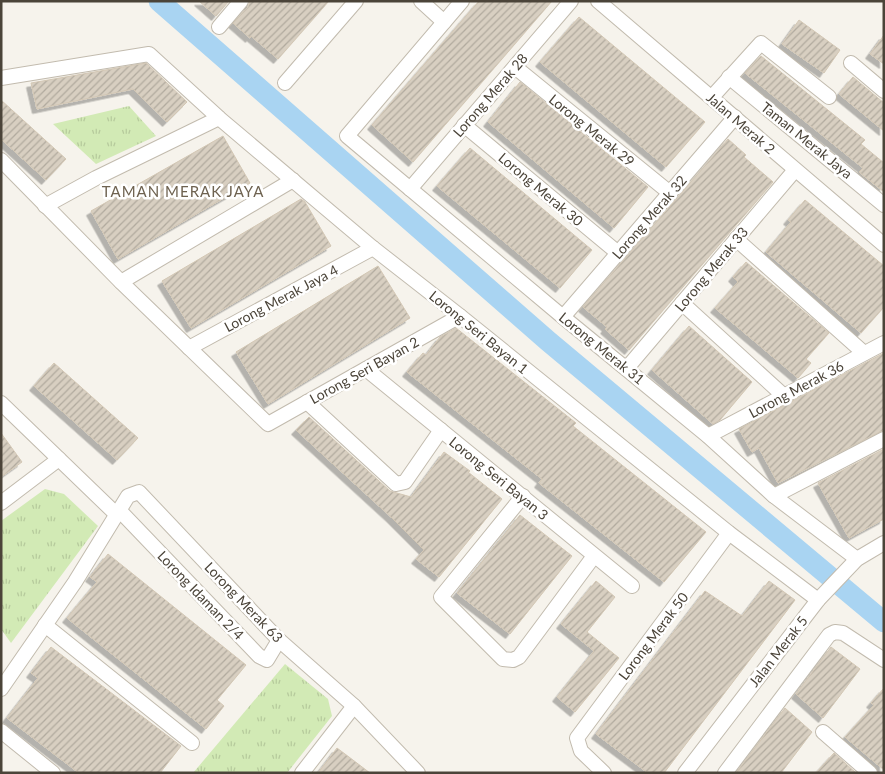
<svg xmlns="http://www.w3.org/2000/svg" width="885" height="774" font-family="Lato,sans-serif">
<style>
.park{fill:url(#park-tufts)}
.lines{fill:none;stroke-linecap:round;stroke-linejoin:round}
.river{stroke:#a9d4f2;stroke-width:21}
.building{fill:url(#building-hatch);stroke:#d3c7b4;filter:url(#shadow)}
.minor-casing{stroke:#c2bbae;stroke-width:16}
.minor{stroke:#fff;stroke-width:14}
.labels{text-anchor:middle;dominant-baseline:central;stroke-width:5;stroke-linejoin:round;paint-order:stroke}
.street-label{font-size:14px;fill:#4b4439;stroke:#fff}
.neighbourhood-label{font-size:15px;letter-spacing:1px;fill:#6e6250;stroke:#fff}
</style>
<defs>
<pattern id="park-tufts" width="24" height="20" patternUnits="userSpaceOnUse" patternTransform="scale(1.25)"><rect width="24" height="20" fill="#d2eab5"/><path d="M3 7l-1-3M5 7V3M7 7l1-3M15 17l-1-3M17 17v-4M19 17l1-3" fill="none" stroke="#b6ca9c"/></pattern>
<pattern id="building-hatch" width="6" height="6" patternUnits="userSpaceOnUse" patternTransform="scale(1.25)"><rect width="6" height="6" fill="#d8cfc1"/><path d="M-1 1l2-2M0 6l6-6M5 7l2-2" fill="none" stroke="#b1aa9e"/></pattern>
<filter id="shadow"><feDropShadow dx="-4.5" dy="4.5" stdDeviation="0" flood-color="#0004"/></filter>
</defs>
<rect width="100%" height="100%" fill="#f6f3ec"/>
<!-- park -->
<g class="park">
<polygon points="129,106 156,136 96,164 53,124"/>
<polygon points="45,489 64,494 98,526 11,643 1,629 1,521"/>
<polygon points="285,664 328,699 332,716 287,773 193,773"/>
</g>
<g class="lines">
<!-- river -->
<polyline class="river" points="159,1 548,341 884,622"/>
</g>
<!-- building -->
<g class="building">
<polygon points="199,1 229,1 216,16"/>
<polygon points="250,1 329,1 278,59 251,36 250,38 233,23 248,7"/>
<polygon points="479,1 552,1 413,162 372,125"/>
<polygon points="579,17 705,122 666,167 540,62"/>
<polygon points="799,20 840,50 824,73 782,44"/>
<polygon points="884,35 884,64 870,54"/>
<polygon points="761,56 865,140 861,144 884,163 884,192 859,172 863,168 745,73"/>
<polygon points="146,63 187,102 167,122 133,89 37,109 31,83"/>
<polygon points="853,77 884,103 884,131 839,94"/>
<polygon points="520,82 648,187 614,228 488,122"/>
<polygon points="1,100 66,159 46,180 1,139"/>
<polygon points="223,136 250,183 118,259 91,211"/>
<polygon points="728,139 746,155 744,157 773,182 629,350 605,329 607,327 583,307"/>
<polygon points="470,148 592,250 560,288 437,186"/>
<polygon points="301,199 305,202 331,246 191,328 162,281"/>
<polygon points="805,200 884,266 884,307 861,333 766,252 791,222 788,220"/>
<polygon points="746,262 829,333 806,359 811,363 798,378 715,308 738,282 733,277"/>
<polygon points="378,266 410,318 268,404 236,352"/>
<polygon points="689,326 752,382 720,420 713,424 652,370"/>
<polygon points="456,328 576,423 573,426 706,532 664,582 539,483 542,479 407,372 423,353 426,355 440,337"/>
<polygon points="884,353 884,430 778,483 759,448 752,452 739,429"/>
<polygon points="54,363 138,438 117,460 34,386"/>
<polygon points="309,417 390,491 411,497 444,452 470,471 468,472 502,499 439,577 416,559 424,550 391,517 296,430"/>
<polygon points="1,433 22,462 1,477"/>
<polygon points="884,449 884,519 849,538 818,483"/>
<polygon points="520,515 572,556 510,634 457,593"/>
<polygon points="108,554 246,665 217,700 224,706 206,729 67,618 97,582 90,577"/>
<polygon points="596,581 615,597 587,632 619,658 575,712 557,697 594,651 561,624"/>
<polygon points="769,581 795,600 664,773 648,773 596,734 705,591 742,616"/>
<polygon points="51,647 181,746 160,773 79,773 7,718 38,678 31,673"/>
<polygon points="831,647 860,669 823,718 796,694"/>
<polygon points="884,688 884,770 845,737 874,705 871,703"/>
<polygon points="785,708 812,732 781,773 736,773"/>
<polygon points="337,748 349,757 370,773 318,773"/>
<polygon points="834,753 856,773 816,773"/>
</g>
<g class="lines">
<!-- minor casing -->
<g class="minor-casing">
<g id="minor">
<polyline points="421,1 444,22"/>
<polyline points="462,1 347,136 563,317 708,436 774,496 857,559"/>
<polyline points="598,1 884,245"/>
<polyline points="219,27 241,1"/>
<polyline points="851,63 884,91"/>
<polyline points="515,67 670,193"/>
<polyline points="729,77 884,205"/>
<polyline points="1,78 149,54 219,118 373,248 460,316 729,533 818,600"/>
<polyline points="285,83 356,1"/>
<polyline points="712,97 761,43 829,97"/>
<polyline points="464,125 618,253"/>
<polyline points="1,160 121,282 268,424 460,316"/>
<polyline points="410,189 571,1"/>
<polyline points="45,206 96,178 219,118"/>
<polyline points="736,239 864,353"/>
<polyline points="121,282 293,180"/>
<polyline points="682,303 784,396"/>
<polyline points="563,317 735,117"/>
<polyline points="189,348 373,248"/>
<polyline points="627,368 795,170"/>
<polyline points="366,369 632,586"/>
<polyline points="307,402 396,484 405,482 441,430"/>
<polyline points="1,403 116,514"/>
<polyline points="708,436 884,343"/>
<polyline points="523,496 441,597 503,659 513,660 519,657 594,556"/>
<polyline points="774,496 884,439"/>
<polyline points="1,503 59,459"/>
<polyline points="119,510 259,656 267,660 279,640"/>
<polyline points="45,625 192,743"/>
<polyline points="1,689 75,582 128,496 139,492 279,640 354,706 418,773"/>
<polyline points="1,731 53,773"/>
<polyline points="823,732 870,773"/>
<polyline points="302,773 354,706"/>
<polyline points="604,773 581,751 577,738 729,533"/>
<polyline points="685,773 818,600 857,559 884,543"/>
<polyline points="725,773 829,635 835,632 843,633 884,660"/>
</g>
</g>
<!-- minor -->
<use href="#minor" class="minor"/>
</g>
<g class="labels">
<!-- street labels -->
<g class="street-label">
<text transform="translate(490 95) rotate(-49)">Lorong Merak 28</text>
<text transform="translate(741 123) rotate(41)">Jalan Merak 2</text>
<text transform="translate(592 130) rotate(39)">Lorong Merak 29</text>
<text transform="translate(807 140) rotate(39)">Taman Merak Jaya</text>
<text transform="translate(541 189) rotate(40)">Lorong Merak 30</text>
<text transform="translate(649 217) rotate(-49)">Lorong Merak 32</text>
<text transform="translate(711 269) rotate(-50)">Lorong Merak 33</text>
<text transform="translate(281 298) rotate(-28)">Lorong Merak Jaya 4</text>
<text transform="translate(479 332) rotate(39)">Lorong Seri Bayan 1</text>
<text transform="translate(602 348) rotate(39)">Lorong Merak 31</text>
<text transform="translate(364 370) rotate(-29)">Lorong Seri Bayan 2</text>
<text transform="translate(796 389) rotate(-28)">Lorong Merak 36</text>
<text transform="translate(499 478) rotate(39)">Lorong Seri Bayan 3</text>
<text transform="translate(201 595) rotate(46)">Lorong Idaman 2/4</text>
<text transform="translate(244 602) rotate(46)">Lorong Merak 63</text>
<text transform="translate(653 636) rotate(-53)">Lorong Merak 50</text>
<text transform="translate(778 651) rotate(-52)">Jalan Merak 5</text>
</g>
<!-- neighbourhood labels -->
<g class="neighbourhood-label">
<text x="183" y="191">TAMAN MERAK JAYA</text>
</g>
</g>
<!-- border -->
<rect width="885" height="774" fill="none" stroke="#4b4439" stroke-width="5"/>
</svg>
